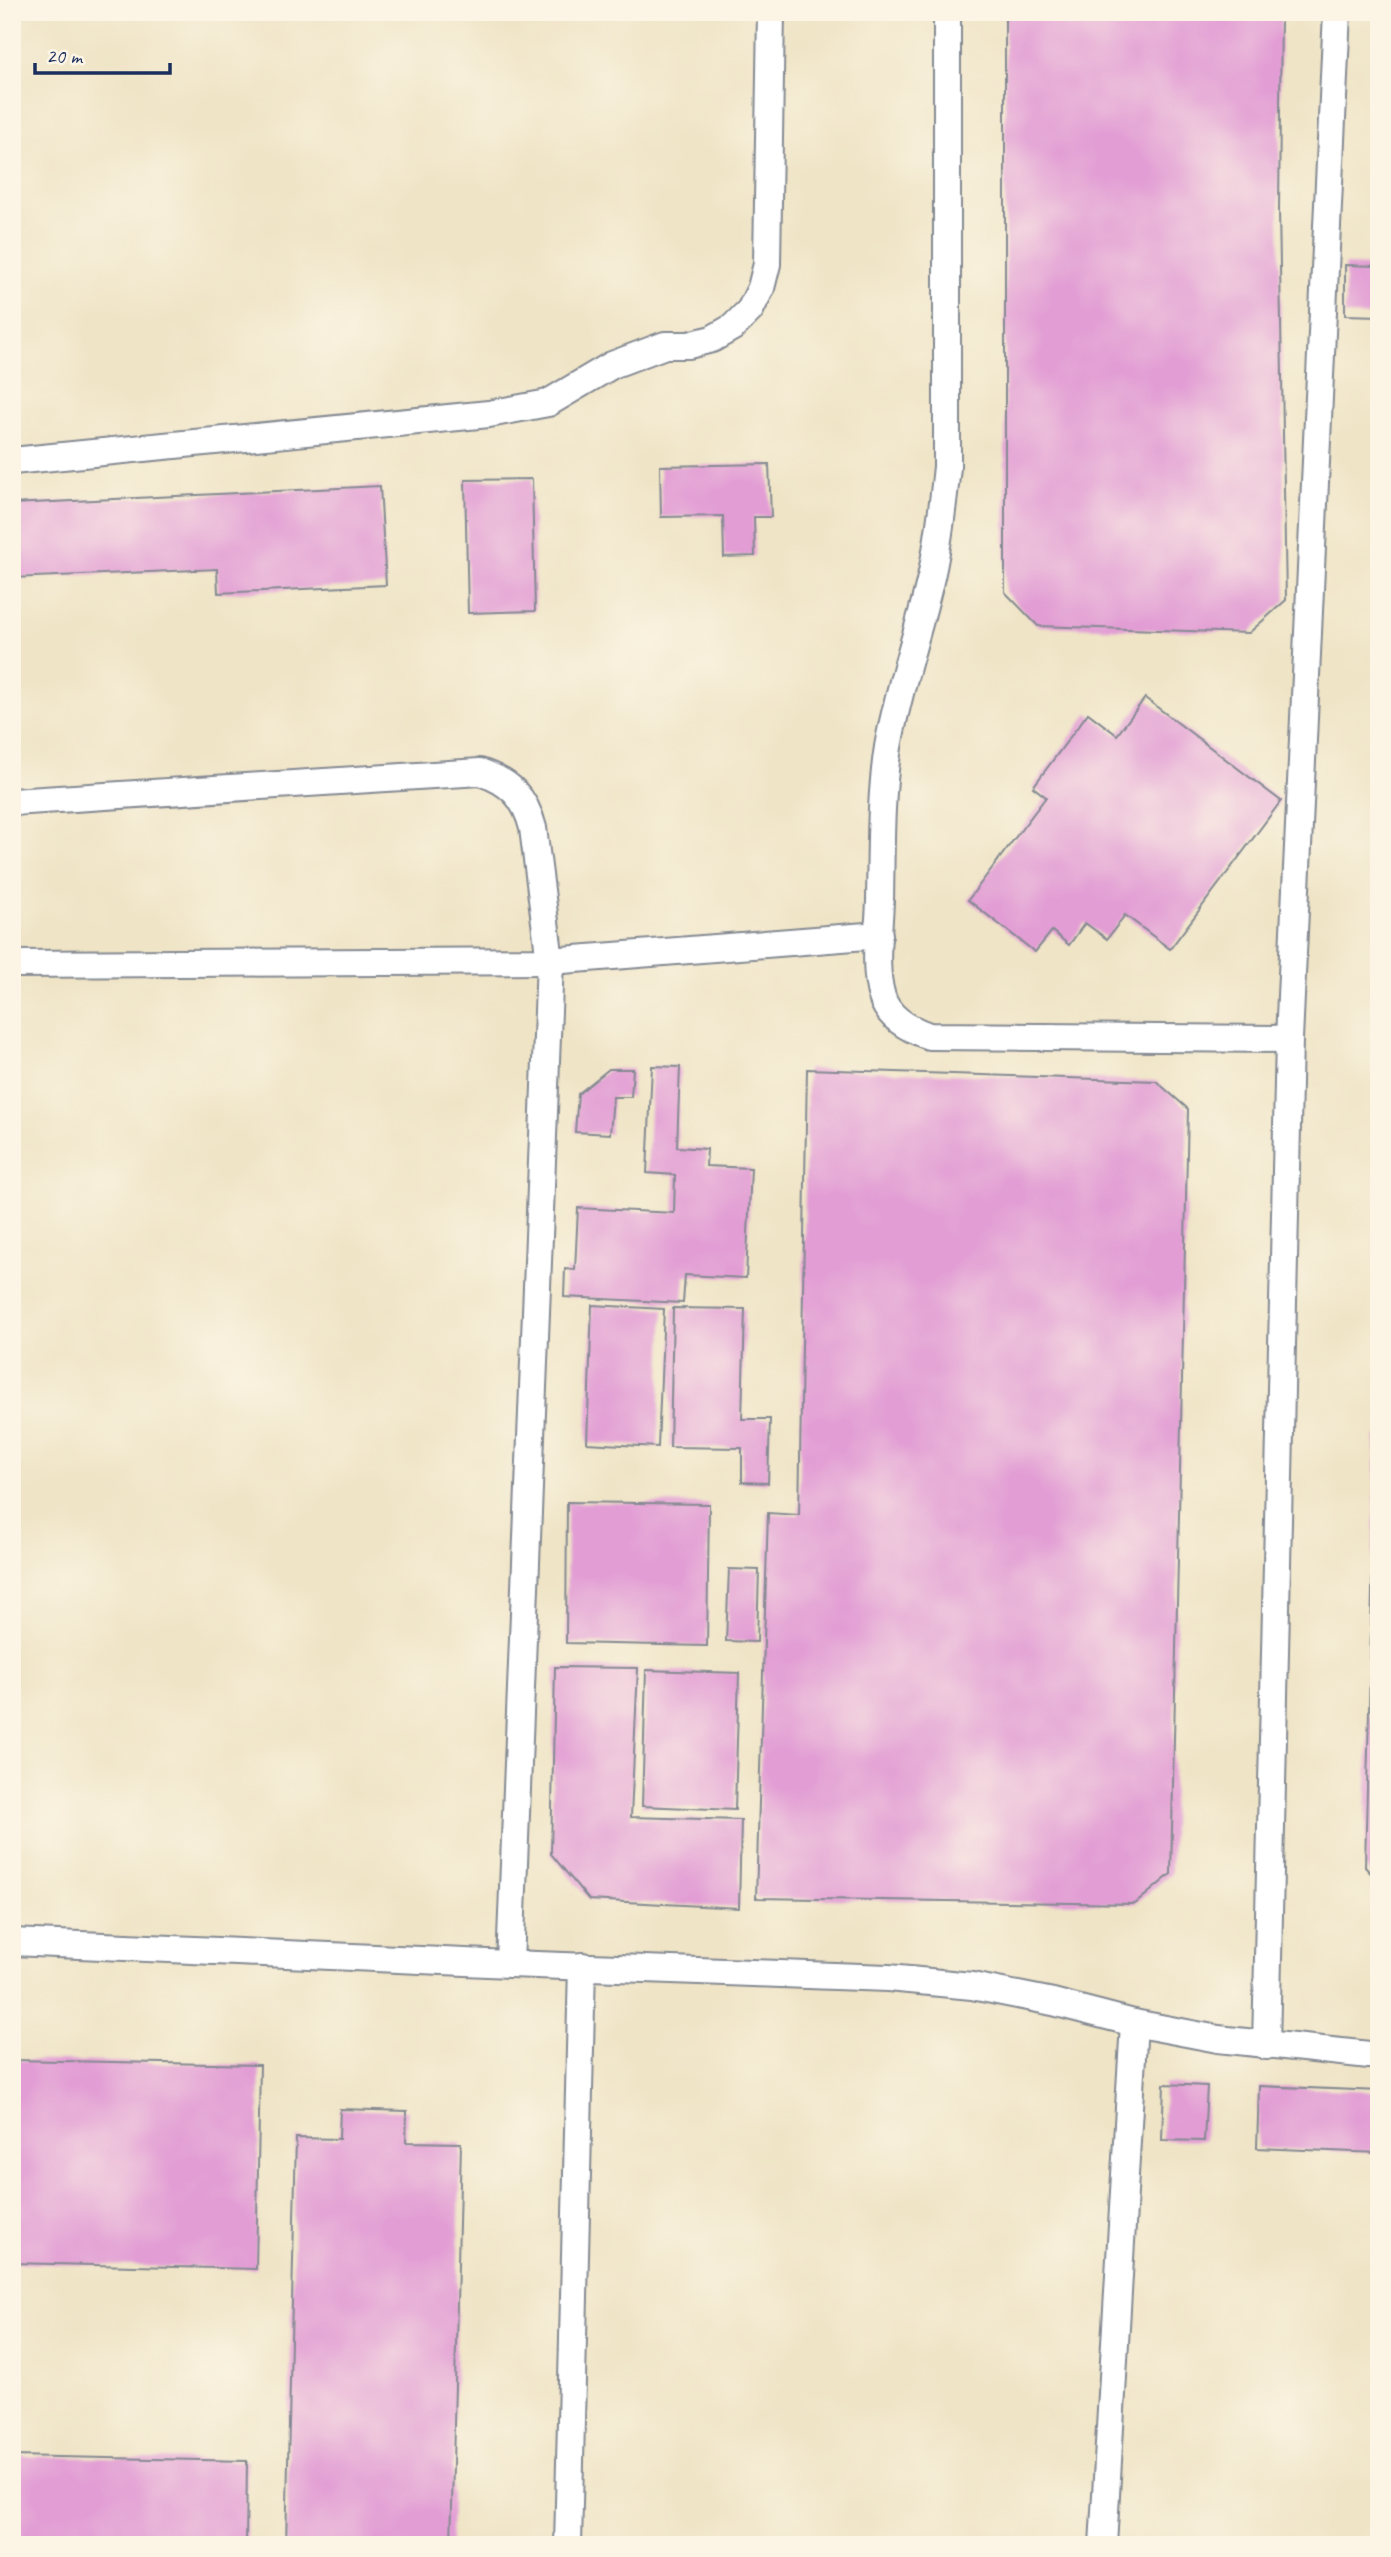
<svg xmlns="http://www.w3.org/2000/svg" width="1391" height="2557" font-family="Caveat,sans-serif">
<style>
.building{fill:#e29ed4}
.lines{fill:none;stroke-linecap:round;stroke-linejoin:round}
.lane-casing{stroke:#858a92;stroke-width:30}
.lane{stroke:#fff;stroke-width:26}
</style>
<rect width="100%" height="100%" fill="#fcf5e5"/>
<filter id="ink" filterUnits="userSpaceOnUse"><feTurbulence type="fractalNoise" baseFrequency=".0143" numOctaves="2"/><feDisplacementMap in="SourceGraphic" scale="14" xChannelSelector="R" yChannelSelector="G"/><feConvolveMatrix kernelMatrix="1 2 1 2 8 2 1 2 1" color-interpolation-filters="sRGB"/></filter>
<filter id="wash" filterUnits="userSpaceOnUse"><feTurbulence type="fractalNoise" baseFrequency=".00686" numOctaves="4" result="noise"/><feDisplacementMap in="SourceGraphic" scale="28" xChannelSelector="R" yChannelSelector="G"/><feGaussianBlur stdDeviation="1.57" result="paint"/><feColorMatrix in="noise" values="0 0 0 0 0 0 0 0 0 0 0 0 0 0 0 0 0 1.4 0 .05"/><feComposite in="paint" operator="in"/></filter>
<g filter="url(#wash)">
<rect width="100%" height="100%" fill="#efe4c6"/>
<g id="blocks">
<!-- building -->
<g class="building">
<polygon points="1005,12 1281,12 1279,210 1286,600 1249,633 1038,626 1005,592"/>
<polygon points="1345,265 1379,266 1379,316 1345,315"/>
<polygon points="769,464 771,517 754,517 755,556 724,557 723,516 661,517 660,466"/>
<polygon points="532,479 535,611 468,613 465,480"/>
<polygon points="380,486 386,585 218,593 217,569 12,578 12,504"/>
<polygon points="1145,698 1281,801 1170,949 1125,915 1107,939 1085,923 1069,945 1052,931 1035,952 968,900 1046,797 1033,787 1088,713 1117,735"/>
<polygon points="652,1066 680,1067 677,1147 707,1149 706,1166 751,1168 746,1278 685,1275 683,1303 564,1297 565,1269 575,1270 578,1208 674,1213 675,1175 647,1173"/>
<polygon points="609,1069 633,1069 631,1097 613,1097 610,1134 575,1132 578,1094"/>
<polygon points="807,1069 1156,1081 1188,1109 1171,1874 1135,1904 756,1898 768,1513 799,1515"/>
<polygon points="592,1305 664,1309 658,1447 587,1443"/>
<polygon points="673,1308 745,1309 742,1419 770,1419 768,1483 742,1482 742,1448 670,1447"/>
<polygon points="1376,1436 1379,1436 1379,1882 1365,1867"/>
<polygon points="567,1502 709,1504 707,1646 566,1643"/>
<polygon points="729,1569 759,1570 757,1642 726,1641"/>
<polygon points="555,1667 638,1668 631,1817 741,1820 739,1908 589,1900 551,1854"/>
<polygon points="646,1670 739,1673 735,1810 642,1806"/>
<polygon points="12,2060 260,2065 256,2269 12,2263"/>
<polygon points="1164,2084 1207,2086 1204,2141 1162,2140"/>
<polygon points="1259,2086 1379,2091 1379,2153 1257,2148"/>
<polygon points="340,2109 407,2111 406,2142 461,2143 451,2545 286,2545 296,2138 339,2139"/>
<polygon points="12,2456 247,2461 246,2545 12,2545"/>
</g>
</g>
</g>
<g filter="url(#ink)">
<use href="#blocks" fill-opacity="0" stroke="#858a92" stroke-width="2"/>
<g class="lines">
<!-- lane casing -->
<g class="lane-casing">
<g id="lane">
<path d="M 947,12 L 947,467 C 943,504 939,541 931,577 C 918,634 898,689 888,747 C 880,798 881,850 880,901 C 879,931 873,968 882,997 C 888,1018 909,1029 929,1036 L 1289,1039"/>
<polyline points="12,461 489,414 548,403 612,365 665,345 689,345 712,339 733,327 750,310 761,288 767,264 771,12"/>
<path d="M 12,802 L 480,772 C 510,782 525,797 533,828 L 550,961 L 510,1964"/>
<polyline points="12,964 550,961 879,935"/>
<polyline points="12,1942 510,1964 888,1978 972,1986 1053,2002 1134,2023 1218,2039 1379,2056"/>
<polyline points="1266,2046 1289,1039 1337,12"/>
<polyline points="568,2545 582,1966"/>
<polyline points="1103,2545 1134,2023"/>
</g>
</g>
<!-- lane -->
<use href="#lane" class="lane"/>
</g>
</g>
<!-- margin -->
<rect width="1391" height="2557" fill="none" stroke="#fcf5e5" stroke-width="42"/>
<!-- scale -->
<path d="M35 63v10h135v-10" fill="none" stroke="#1b2f5e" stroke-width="3.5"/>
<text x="46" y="63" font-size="21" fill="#1b2f5e" stroke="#fcf5e5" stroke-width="5" paint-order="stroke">20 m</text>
</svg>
